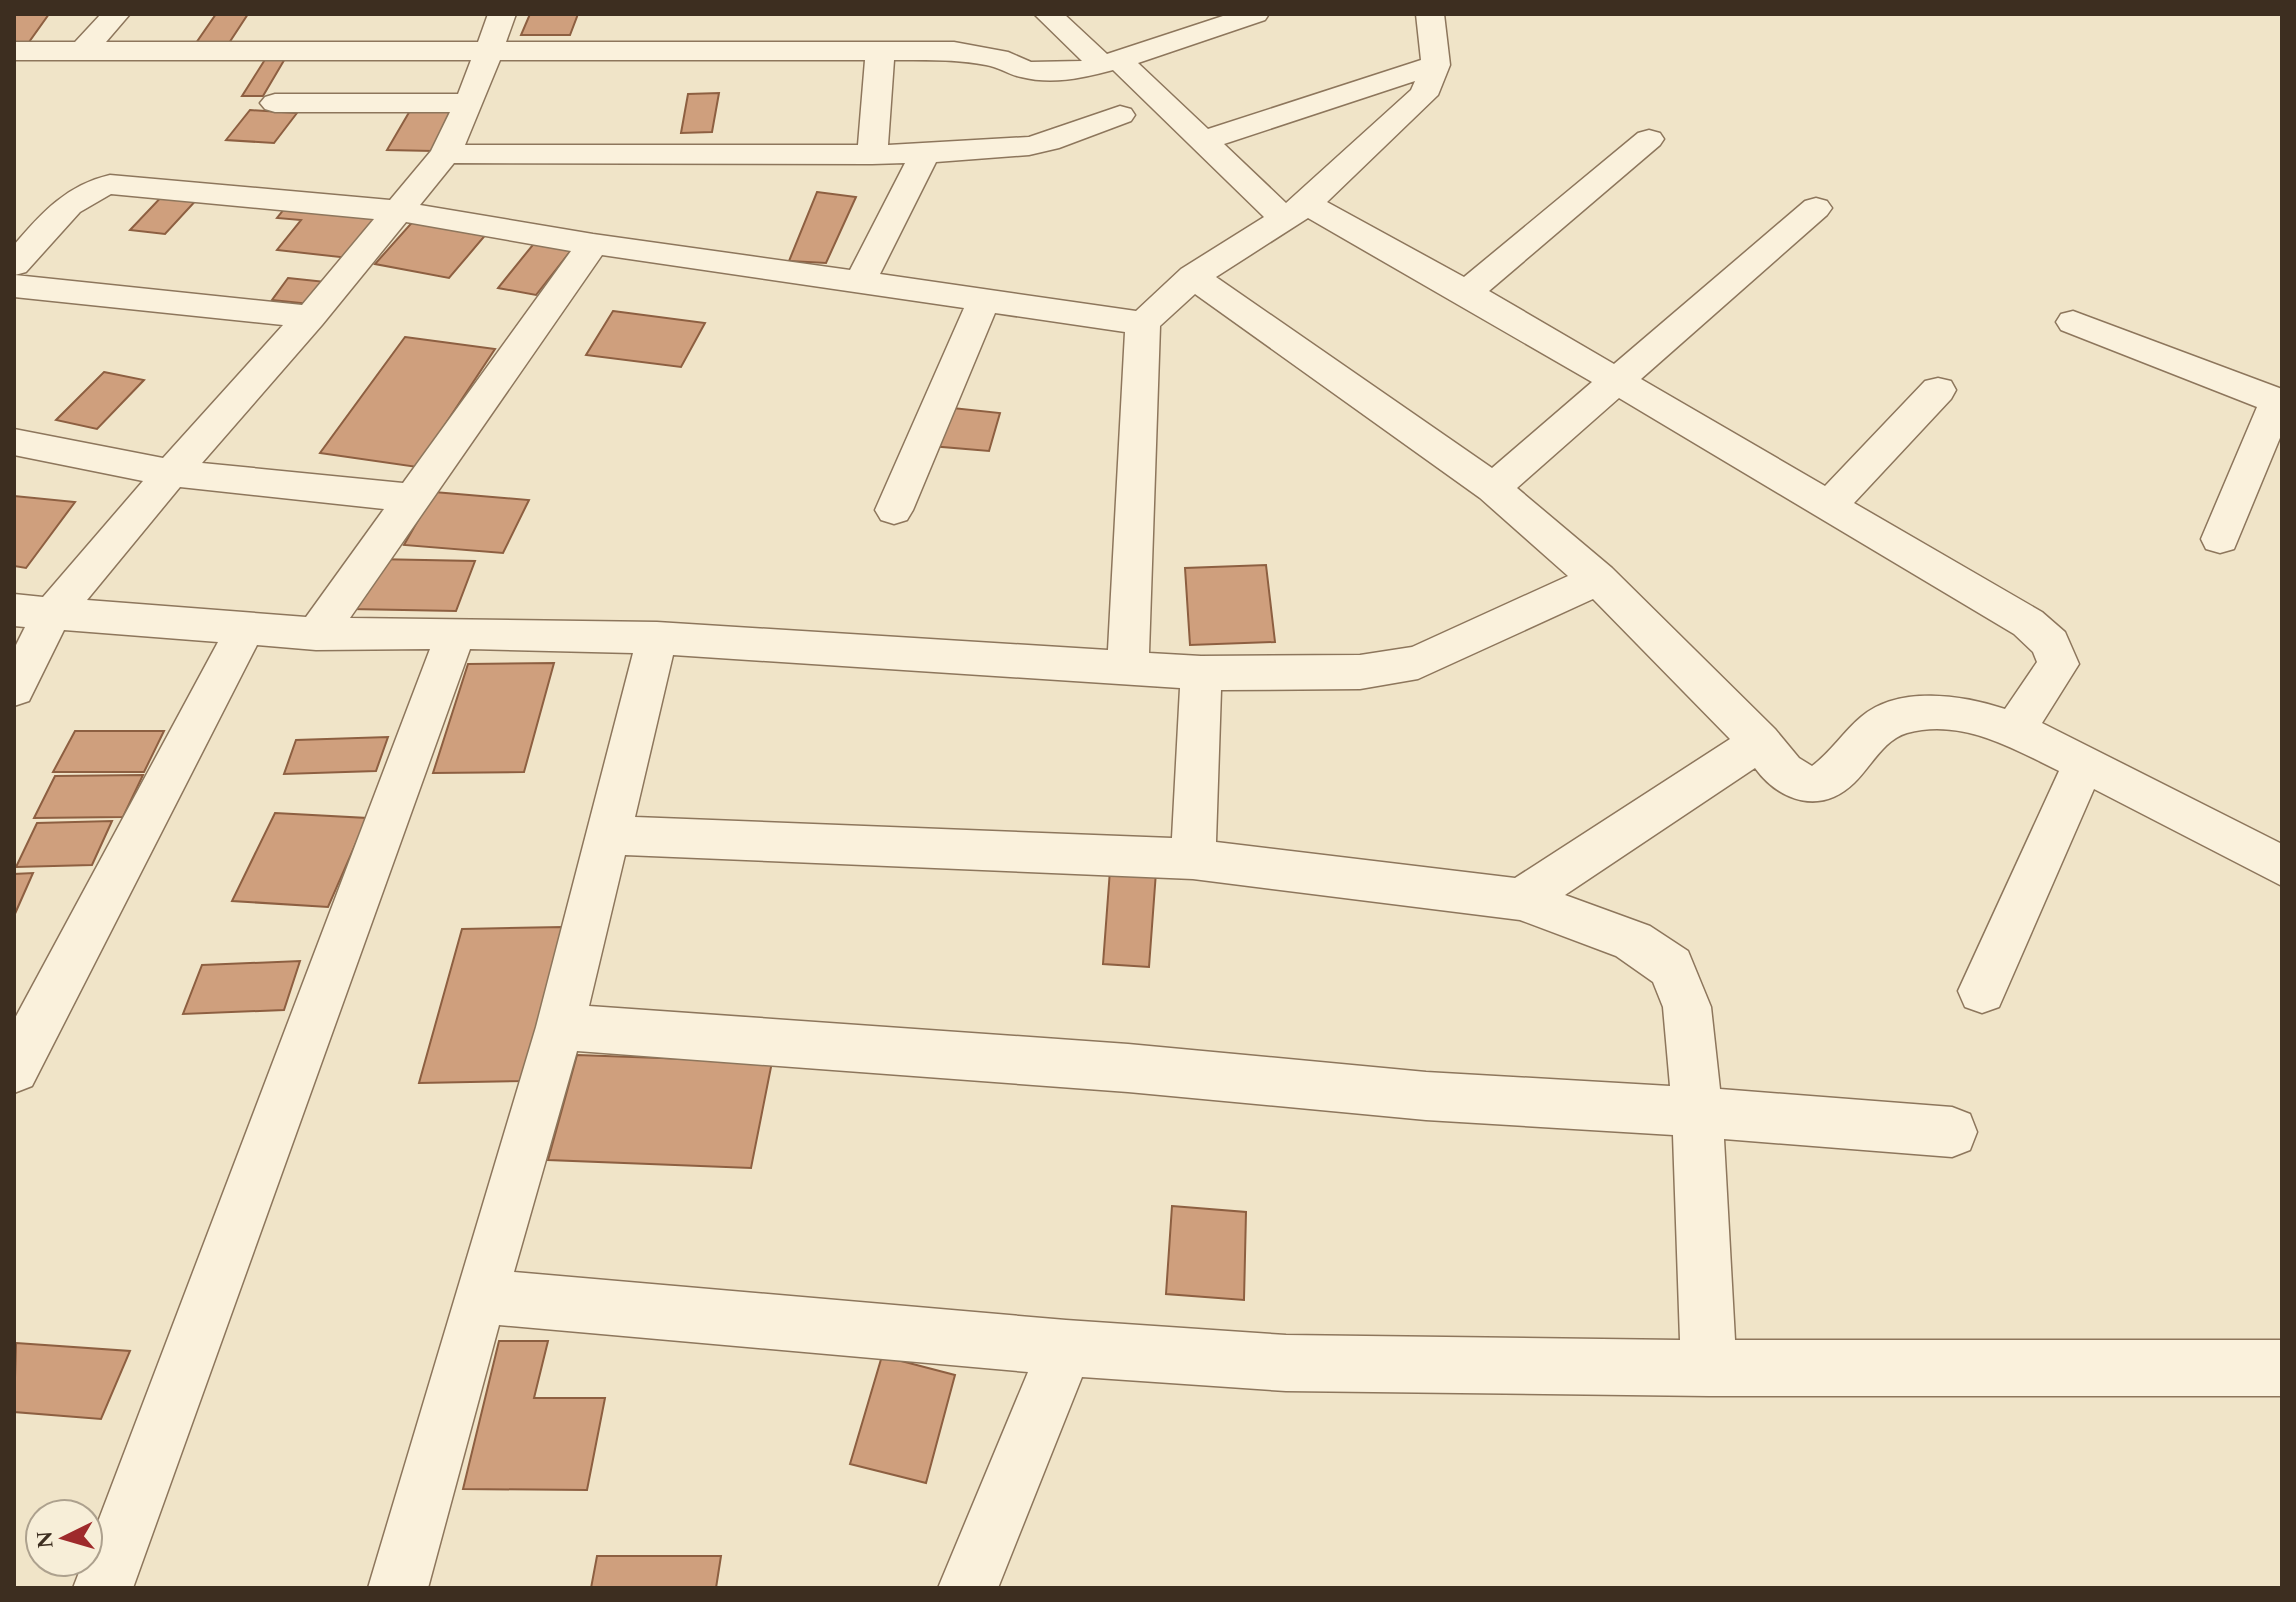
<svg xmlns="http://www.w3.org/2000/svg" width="2296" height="1602" font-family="Spectral,serif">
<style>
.building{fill:#cf9f7d;stroke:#8d5f41;stroke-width:2}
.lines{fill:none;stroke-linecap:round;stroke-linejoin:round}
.street-casing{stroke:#8d765c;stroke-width:3}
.street{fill:#faf1dc;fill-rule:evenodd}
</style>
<rect width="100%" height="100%" fill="#f0e4c8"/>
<!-- building -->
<g class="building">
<polygon points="14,14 49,14 29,42 14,43"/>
<polygon points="216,14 248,14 229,43 196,43"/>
<polygon points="530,14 578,14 570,35 521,35"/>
<polygon points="286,57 263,96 242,96 266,58"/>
<polygon points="719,93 712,132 681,133 688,94"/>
<polygon points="411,109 455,109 433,151 387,150"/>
<polygon points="250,110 297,113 274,143 226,140"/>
<polygon points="166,192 200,196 165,234 130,230"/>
<polygon points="817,192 856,197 826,263 789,261"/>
<polygon points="289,203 383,213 349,258 277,250 301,220 277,218"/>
<polygon points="416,218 488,232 449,278 375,264"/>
<polygon points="536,241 573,248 536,295 498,288"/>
<polygon points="288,278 326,282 310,304 272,300"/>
<polygon points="613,311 705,323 681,367 586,355"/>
<polygon points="405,337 495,349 417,467 320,453"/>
<polygon points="104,372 144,380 97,429 56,420"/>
<polygon points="943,407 1000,413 989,451 931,446"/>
<polygon points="434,492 529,500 503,553 404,545"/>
<polygon points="14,496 75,502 26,568 14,566"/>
<polygon points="373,559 475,561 456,611 351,609"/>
<polygon points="1266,565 1275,642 1190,645 1185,568"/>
<polygon points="554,663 524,772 433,773 468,664"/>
<polygon points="75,731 164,731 144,772 53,772"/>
<polygon points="388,737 376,771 284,774 296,740"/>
<polygon points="143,775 123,817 34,818 55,776"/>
<polygon points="275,813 367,818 328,907 232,901"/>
<polygon points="112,821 92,865 16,867 37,823"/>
<polygon points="1110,870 1156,872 1149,967 1103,964"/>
<polygon points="33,873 14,916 14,874"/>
<polygon points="562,927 526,1081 419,1083 462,929"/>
<polygon points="300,961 284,1010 183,1014 202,965"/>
<polygon points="577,1055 772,1062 751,1168 548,1160"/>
<polygon points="1172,1206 1246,1212 1244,1300 1166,1294"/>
<polygon points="499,1341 548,1341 534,1398 605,1398 587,1490 463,1489"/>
<polygon points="16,1343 130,1351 101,1419 14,1412"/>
<polygon points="882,1356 955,1375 926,1483 850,1464"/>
<polygon points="597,1556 721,1556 716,1588 591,1588"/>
</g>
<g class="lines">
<!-- street casing -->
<g class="street-casing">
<g id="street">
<path d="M 101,14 L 130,14 L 106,42 L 478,42 L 488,14 L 516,14 L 506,42 L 954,42 L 1008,52 L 1031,62 L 1082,61 L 1034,14 L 1064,14 L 1107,54 L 1229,14 L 1269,14 L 1265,20 L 1138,63 L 1208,129 L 1421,60 L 1416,14 L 1444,14 L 1450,65 L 1438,95 L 1327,202 L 1464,277 L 1638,133 L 1649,130 L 1660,133 L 1664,139 L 1660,145 L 1489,291 L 1614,364 L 1805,201 L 1816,198 L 1827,201 L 1832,208 L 1827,215 L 1641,379 L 1825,486 L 1925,381 L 1938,378 L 1951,381 L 1956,390 L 1951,399 L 1854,503 L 2042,612 L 2065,632 L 2079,664 L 2042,723 L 2282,844 L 2282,886 L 2094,789 L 1999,1007 L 1982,1013 L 1965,1007 L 1958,991 L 2059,771 C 2012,748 1961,718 1907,733 C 1883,740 1871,767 1854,783 C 1821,815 1780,802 1755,768 L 1565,895 L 1650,926 L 1688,951 L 1711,1007 L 1720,1089 L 1952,1107 L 1970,1114 L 1977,1132 L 1970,1150 L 1952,1157 L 1724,1139 L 1735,1340 L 2282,1340 L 2282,1396 L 1709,1396 L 1286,1391 L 1082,1377 L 998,1588 L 938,1588 L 1028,1372 L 499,1325 L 428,1588 L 368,1588 L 536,1027 L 633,653 L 470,649 L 133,1588 L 73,1588 L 83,1562 L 88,1562 L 88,1548 L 430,649 L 316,650 L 257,645 L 32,1086 L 14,1093 L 14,1020 L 218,642 L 64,630 L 29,701 L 14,706 L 14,649 L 25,627 L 14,626 L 14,594 L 43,597 L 143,481 L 14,455 L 14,429 L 163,458 L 283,325 L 14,297 L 14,245 C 42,212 67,185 110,175 L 390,200 L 431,151 L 450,112 L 275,112 L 265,109 L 260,103 L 265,97 L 275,94 L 458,94 L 471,60 L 14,60 L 14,42 L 75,42 ZM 500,60 L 865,60 L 858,145 L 465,145 ZM 894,60 C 925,60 955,59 986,65 C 999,67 1009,75 1021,77 C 1052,85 1083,78 1113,70 L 1264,217 L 1181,269 L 1136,311 L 880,274 L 936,162 L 1029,155 L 1059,148 L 1131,121 L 1135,115 L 1131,109 L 1120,106 L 1029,137 L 888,145 ZM 1415,81 L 1411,90 L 1286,203 L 1224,144 ZM 454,163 L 872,164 L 905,163 L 850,270 L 593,234 L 420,205 ZM 111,194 L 374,219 L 302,305 L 15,275 L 26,272 L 80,212 ZM 1308,218 L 1592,382 L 1492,468 L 1216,277 ZM 406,222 L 571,251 L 403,483 L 202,463 L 322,325 ZM 602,255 L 964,308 L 875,510 L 881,520 L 894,524 L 907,520 L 913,510 L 995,313 L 1125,332 L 1108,650 L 657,622 L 350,618 ZM 1195,294 L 1480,498 L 1568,576 L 1412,647 L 1360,655 L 1201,656 L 1149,653 L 1160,326 ZM 1619,398 L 2014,634 L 2033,652 L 2037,662 L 2005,709 C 1963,695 1898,685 1861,717 C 1843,732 1831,752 1812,766 L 1799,758 L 1775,729 L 1612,568 L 1517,488 ZM 180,487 L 384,509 L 306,617 L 87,600 ZM 1593,599 L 1730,739 L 1515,878 L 1216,842 L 1221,690 L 1360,689 L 1418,679 ZM 673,655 L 1180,688 L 1172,838 L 635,817 ZM 625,855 L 1193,879 L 1520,920 L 1616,956 L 1653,982 L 1663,1007 L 1670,1086 L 1426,1072 L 1128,1044 L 589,1006 ZM 577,1051 L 1128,1092 L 1426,1120 L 1673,1135 L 1680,1340 L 1286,1335 L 1066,1320 L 514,1272 Z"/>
<polygon points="2073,311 2282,389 2282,433 2234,549 2220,553 2206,549 2201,539 2257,407 2061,330 2056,322 2061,314"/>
</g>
</g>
<!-- street -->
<use href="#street" class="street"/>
</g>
<!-- border -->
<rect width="2296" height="1602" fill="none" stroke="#3d2e20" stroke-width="32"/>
<!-- north arrow -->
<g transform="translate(64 1538) rotate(265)"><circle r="38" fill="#f7eed8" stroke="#ada18e" stroke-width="2"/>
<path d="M0-6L14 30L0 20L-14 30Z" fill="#9e2a2b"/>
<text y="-12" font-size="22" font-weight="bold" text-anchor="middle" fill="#3d2e20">N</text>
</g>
</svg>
